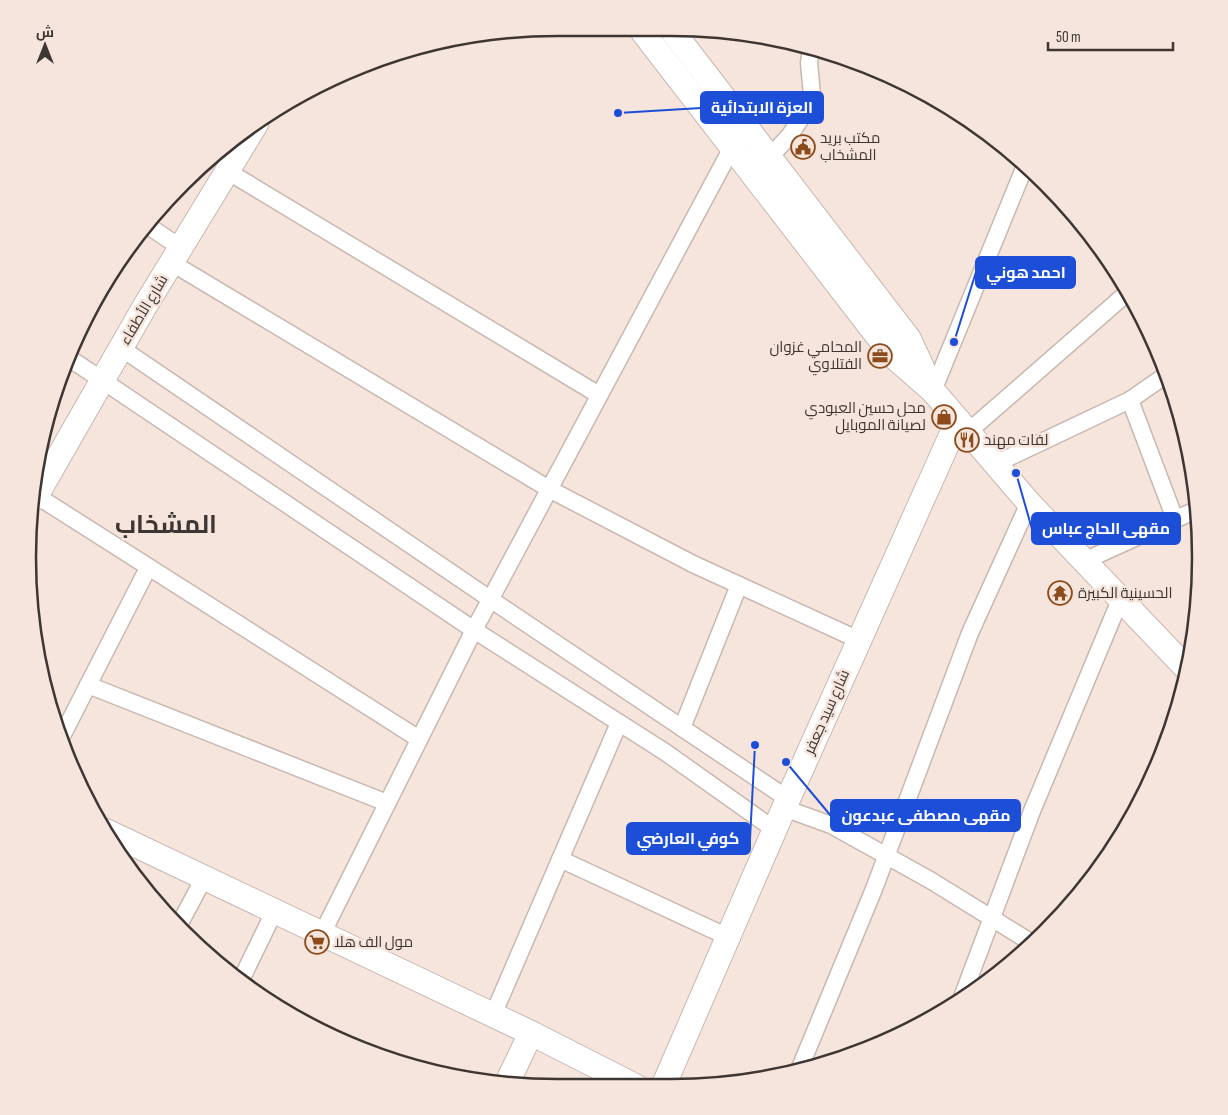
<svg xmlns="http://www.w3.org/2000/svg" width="1228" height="1115" font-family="'Sofia Sans Condensed',Cairo,sans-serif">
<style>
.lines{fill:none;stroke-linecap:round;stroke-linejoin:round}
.street-casing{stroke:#c9b8b0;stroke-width:19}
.secondary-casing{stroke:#c9b8b0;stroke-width:26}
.street{stroke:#fff;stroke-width:16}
.secondary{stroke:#fff;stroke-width:24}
.labels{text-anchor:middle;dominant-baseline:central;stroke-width:5;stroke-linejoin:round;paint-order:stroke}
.poi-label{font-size:15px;fill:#3d3633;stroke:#f6e5dc;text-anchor:start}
.street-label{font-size:15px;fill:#3d3633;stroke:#f6e5dc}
.town-label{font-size:25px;font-weight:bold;fill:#3d3633;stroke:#f6e5dc}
.rim{fill:none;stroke:#3d3633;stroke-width:2.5}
.leader{fill:none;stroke:#1d4ed8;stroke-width:2}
.callout-dot{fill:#1d4ed8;stroke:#f6e5dc;stroke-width:2}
.callout{fill:#1d4ed8;stroke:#1d4ed8;stroke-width:2}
.callout-label{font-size:16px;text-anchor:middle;font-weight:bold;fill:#fff}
</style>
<rect width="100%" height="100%" fill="#f6e5dc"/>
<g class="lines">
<!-- street casing -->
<g class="street-casing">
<g id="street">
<polyline points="769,158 790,135 807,109 812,95 809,63 811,49"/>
<polyline points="227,171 599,395"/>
<polyline points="147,225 181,248"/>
<polyline points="172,263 549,489 693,564 859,640"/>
<polyline points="121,348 490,599 788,799"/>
<polyline points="69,358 474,630 665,752 775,830"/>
<polyline points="933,391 1025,166"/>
<polyline points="1130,400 1175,519"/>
<polyline points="968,432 1127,293"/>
<polyline points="995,464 1130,400 1166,375"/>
<polyline points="37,496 419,739"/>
<polyline points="1084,561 1196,510"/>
<polyline points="88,685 387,803"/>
<polyline points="682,728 739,585"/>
<polyline points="63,734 148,568"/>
<polyline points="784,808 831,825 930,880 1032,943"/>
<polyline points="560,859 728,937"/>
<polyline points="179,925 204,878"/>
<polyline points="322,934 474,630 736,140"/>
<polyline points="241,980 274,912"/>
<polyline points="961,1000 1032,811 1120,600"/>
<polyline points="493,1015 619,723"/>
<polyline points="799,1070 874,889 970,633 1029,503"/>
</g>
</g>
<!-- secondary casing -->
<g class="secondary-casing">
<g id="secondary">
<polyline points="643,32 893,356 933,391 1029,503 1188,670"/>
<polyline points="674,33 909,339 930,385"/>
<polyline points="35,498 145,306 256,124"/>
<polyline points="106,831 531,1033 637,1087"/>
<polyline points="507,1083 531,1033"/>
<polyline points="663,1087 784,808 958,420"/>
</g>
</g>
<!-- street -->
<use href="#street" class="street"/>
<!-- secondary -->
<use href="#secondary" class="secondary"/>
</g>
<!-- icons -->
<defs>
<g id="civic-ring" transform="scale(1.25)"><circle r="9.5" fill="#f6e5dc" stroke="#8d4a1a" stroke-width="1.5"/><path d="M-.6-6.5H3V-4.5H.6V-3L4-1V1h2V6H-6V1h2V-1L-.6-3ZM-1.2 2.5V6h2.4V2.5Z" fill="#8d4a1a"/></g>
<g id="office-ring" transform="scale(1.25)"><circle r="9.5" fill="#f6e5dc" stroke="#8d4a1a" stroke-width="1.5"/><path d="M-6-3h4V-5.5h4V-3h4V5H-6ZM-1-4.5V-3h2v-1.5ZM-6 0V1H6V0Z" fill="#8d4a1a"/></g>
<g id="shop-ring" transform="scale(1.25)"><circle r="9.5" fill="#f6e5dc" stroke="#8d4a1a" stroke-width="1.5"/><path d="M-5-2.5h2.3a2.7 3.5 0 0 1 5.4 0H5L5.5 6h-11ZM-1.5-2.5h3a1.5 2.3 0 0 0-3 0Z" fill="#8d4a1a"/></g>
<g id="restaurant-ring" transform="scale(1.25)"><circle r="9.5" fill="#f6e5dc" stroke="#8d4a1a" stroke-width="1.5"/><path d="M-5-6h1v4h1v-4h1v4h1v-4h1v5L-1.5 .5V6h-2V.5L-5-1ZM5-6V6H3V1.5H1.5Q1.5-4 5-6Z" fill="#8d4a1a"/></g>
<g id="temple-ring" transform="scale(1.25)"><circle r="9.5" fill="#f6e5dc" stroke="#8d4a1a" stroke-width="1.5"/><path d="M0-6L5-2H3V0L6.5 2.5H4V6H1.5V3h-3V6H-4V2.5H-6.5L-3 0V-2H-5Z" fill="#8d4a1a"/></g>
<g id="supermarket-ring" transform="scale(1.25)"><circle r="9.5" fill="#f6e5dc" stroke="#8d4a1a" stroke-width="1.5"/><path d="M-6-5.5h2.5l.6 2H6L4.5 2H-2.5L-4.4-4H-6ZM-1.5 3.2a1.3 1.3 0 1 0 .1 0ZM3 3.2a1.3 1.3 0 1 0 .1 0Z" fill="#8d4a1a"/></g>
</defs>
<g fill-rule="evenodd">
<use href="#civic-ring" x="803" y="147"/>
<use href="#office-ring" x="880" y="356"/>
<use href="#shop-ring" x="944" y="417"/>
<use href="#restaurant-ring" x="967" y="440"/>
<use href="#temple-ring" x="1060" y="593"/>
<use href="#supermarket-ring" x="317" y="942"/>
</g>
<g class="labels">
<!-- poi labels -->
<g class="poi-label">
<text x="820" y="138">مكتب بريد<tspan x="820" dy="17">المشخاب</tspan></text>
<text x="862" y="347" text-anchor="end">المحامي غزوان<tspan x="862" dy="17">الفتلاوي</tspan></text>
<text x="926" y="408" text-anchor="end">محل حسين العبودي<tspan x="926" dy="17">لصيانة الموبايل</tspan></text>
<text x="984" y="440">لفات مهند</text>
<text x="1078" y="593">الحسينية الكبيرة</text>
<text x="334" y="942">مول الف هلا</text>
</g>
<!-- street labels -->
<g class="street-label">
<text transform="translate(144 310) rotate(-59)">شارع الأطفاء</text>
<text transform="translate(827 712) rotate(-66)">شارع سيد جعفر</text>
</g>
<!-- town labels -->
<g class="town-label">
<text x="166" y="525">المشخاب</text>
</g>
</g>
<!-- crop -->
<path d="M0 0H1228V1115H0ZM557 36H671A521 521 0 0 1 1192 557V558A521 521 0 0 1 671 1079H557A521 521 0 0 1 36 558V557A521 521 0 0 1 557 36Z" fill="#f6e5dc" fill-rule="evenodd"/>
<path class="rim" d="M557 36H671A521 521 0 0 1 1192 557V558A521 521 0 0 1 671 1079H557A521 521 0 0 1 36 558V557A521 521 0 0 1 557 36Z"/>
<!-- callouts -->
<path class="leader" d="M618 113L701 108M954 342L976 272M1016 473L1032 529M786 762L831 816M755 745L750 839"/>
<g class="callout-dot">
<circle cx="618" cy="113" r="5"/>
<circle cx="954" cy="342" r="5"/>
<circle cx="1016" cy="473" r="5"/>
<circle cx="786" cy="762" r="5"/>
<circle cx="755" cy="745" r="5"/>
</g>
<g class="callout">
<rect x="701" y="92" width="122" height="31" rx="5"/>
<rect x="976" y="257" width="99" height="31" rx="5"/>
<rect x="1032" y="513" width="148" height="31" rx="5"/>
<rect x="831" y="800" width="189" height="31" rx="5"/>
<rect x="627" y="823" width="123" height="31" rx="5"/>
</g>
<g class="callout-label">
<text x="762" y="113">العزة الابتدائية</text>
<text x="1026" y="278">احمد هوني</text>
<text x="1106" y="534">مقهى الحاج عباس</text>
<text x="926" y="821">مقهى مصطفى عبدعون</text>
<text x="688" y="844">كوفي العارضي</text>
</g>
<!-- north arrow -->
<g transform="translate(45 45)" stroke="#f6e5dc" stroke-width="4" paint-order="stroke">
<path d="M0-4L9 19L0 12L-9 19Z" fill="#3d3633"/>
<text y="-8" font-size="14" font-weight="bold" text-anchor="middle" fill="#3d3633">ش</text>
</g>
<!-- scale -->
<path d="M1048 42v8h125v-8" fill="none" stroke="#3d3633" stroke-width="2.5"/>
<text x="1056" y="42" font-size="15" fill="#3d3633" stroke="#f6e5dc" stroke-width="4" paint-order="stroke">50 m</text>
</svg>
